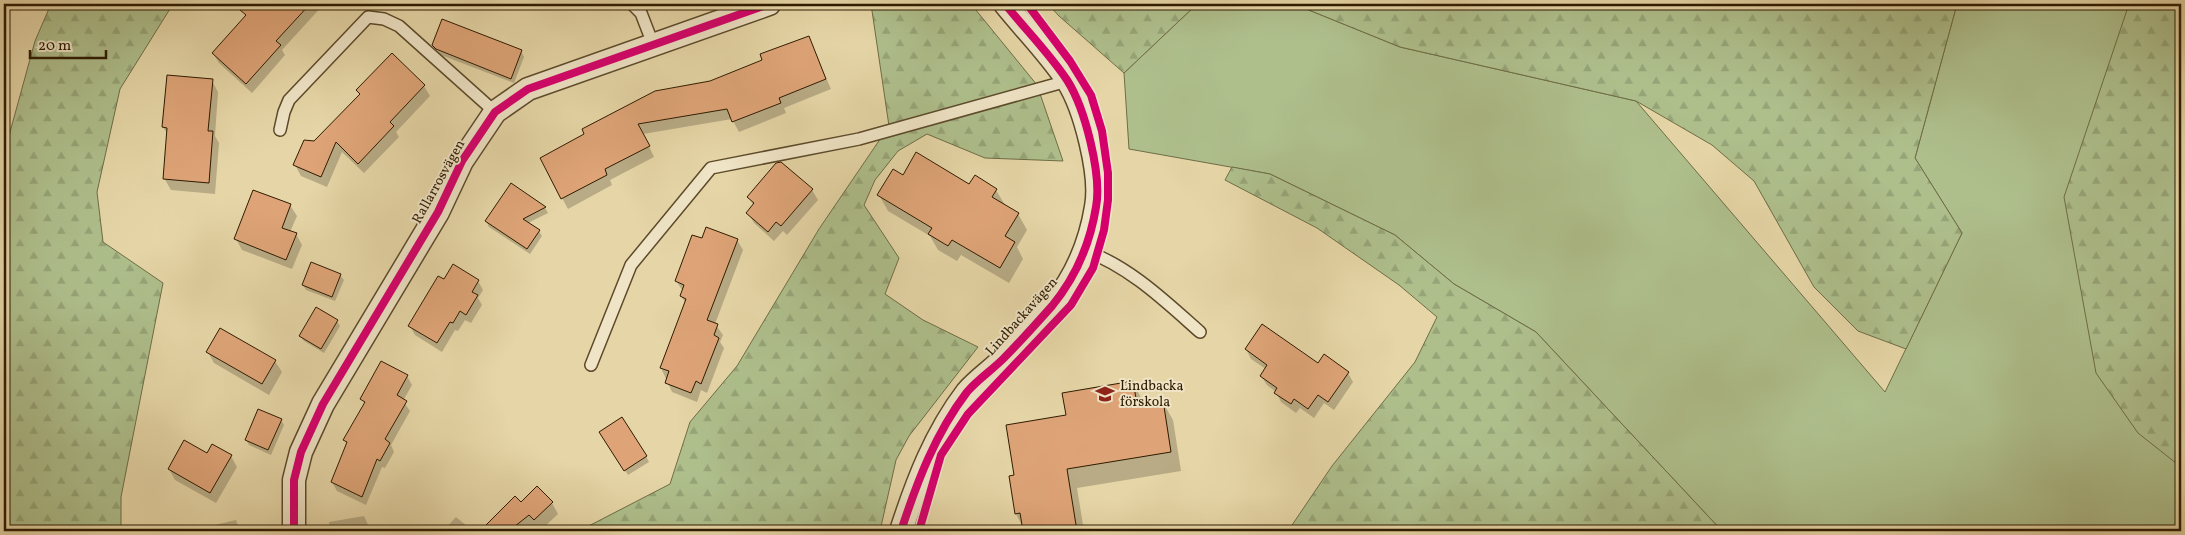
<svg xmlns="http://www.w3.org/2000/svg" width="2185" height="535" font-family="Vollkorn,serif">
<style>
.grass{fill:#aebf8c;stroke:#6e6d46}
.forest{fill:url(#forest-firs);stroke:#6e6d46}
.shadow{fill:#0003}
.building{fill:#dea477;stroke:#2e1b00}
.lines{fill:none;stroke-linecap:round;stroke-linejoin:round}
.lane-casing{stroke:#5c4a2a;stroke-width:14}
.street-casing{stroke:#5c4a2a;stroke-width:25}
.lane{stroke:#efe4c6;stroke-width:11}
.street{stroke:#efe4c6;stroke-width:22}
.cycleway-casing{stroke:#efe4c6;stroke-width:11}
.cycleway{stroke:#d6006c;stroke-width:8}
.labels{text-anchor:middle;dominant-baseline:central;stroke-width:4;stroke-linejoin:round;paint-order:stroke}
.street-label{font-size:14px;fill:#2e1b00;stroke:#efe4c6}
.poi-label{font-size:14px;fill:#2e1b00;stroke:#efe4c6;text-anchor:start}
</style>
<defs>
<pattern id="forest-firs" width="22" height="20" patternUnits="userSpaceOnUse" patternTransform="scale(1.25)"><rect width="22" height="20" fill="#aebf8c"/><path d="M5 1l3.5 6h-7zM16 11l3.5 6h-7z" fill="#96a477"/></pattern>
</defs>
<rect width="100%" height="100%" fill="#e6d6a7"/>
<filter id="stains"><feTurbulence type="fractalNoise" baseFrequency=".004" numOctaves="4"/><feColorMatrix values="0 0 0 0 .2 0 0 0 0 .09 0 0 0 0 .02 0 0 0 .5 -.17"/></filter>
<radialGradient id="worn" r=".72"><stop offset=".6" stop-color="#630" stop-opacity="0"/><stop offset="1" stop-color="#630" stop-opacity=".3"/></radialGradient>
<!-- grass -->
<polygon class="grass" points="1197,4 1294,4 1400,47 1636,101 1885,392 1962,233 1915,158 1957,4 2181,4 2181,531 1722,531 1536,332 1454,284 1395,235 1270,174 1129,149 1124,73"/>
<!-- forest -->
<g class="forest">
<polygon points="51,4 173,4 120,89 97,192 103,242 163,283 121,497 121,531 4,531 4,154 35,41"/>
<polygon points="871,4 971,4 1037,85 1063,161 985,158 927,134 898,151 875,180 864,205 899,258 885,294 923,320 978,347 909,436 896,460 880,531 579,531 670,484 690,422 737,366 819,229 889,126"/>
<polygon points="1048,4 1197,4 1124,73 1059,16"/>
<polygon points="1294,4 1957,4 1915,158 1962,233 1906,349 1858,331 1814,287 1754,181 1712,145 1636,101 1400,47"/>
<polygon points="2129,4 2181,4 2181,467 2138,433 2096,373 2064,197"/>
<polygon points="1232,167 1270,174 1395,235 1454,284 1536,332 1722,531 1288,531 1332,466 1415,362 1437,317 1399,285 1317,228 1225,180"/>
</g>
<!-- shadow -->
<g class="shadow">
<polygon points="249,4 324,4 282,50 285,55 252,93 219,63 213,53 246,17 243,11"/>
<polygon points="808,37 831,89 784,108 786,113 739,132 732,119 643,134 654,157 610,180 612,185 568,209 541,159 710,82 764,60"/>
<polygon points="433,45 521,51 524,57 514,83 441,55"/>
<polygon points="392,55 424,86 430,96 396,132 399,137 364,173 342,152 327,187 301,176 295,165 360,95 357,90"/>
<polygon points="212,81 218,92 215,136 219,143 215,194 171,190 164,178 168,135 163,127"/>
<polygon points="903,177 996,190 1005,205 1018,214 1027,230 1017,247 1023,259 1009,283 961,255 957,261 938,250 930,236 888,211 879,195"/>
<polygon points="511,185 545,208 548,213 528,223 539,231 542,236 530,254 489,227 486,221"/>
<polygon points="812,190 818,200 787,235 783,231 774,241 754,223 748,213 753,205 749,197"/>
<polygon points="290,205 297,216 290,232 296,234 302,245 292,269 242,250 236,239"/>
<polygon points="702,240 737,240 743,250 715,324 723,335 720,342 724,348 707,393 701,390 697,402 672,392 661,368 686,304 681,296 683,291 676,281"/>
<polygon points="340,275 344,280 335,301 306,290 303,285"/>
<polygon points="478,281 483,290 478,298 482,305 471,323 465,320 458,331 455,330 442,352 415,335 410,326"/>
<polygon points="337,321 340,326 324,353 304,341 300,336"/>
<polygon points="1246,349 1348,373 1353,382 1334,410 1324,403 1314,418 1300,408 1296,413 1281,402 1276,392 1267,385 1261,376 1266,369 1251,359"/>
<polygon points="208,352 275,361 282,372 269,395 214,363"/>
<polygon points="407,376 412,385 403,401 410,411 391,445 394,452 385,468 382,467 366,505 337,491 332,482 347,445 345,440 365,404 361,399"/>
<polygon points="1133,382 1144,404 1162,401 1173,420 1181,471 1077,488 1084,531 1025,531 1016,514 1016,476 1067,416"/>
<polygon points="281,420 284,425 271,455 249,445 246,440"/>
<polygon points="604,438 646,456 649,462 628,475"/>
<polygon points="207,455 231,456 237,467 216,503 175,480 169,469"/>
<polygon points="552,503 558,514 541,530 536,525 530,531 511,531 505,525 521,504"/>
<polygon points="364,516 371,531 330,531 329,522"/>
<polygon points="456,517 473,531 443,531"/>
<polygon points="236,520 240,531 207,531 206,527"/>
<polygon points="1418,524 1425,531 1411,531"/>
</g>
<!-- building -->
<g class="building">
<polygon points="233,4 310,4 276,41 281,45 246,84 212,53 246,15"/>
<polygon points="442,19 522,50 511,79 436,49 432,45"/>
<polygon points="809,36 826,79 779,98 781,103 732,122 727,109 638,124 650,146 605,169 607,175 561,199 540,158 584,134 582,129 655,91 710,81 762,60 760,54"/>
<polygon points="392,53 425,85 390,122 394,126 358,164 336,142 321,177 293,165 304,140 314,141 360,94 356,90"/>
<polygon points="167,75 213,79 208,131 213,131 209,183 163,179 167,128 162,127"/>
<polygon points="916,152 969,184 975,175 997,189 992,197 1019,213 1005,236 1015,242 1000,268 952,240 948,246 928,234 932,228 877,195 893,169 903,175"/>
<polygon points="781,162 813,189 781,226 776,222 768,232 746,213 754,203 747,197 776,163"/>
<polygon points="511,183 546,207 523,219 540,230 527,249 485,221"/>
<polygon points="253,190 291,204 282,228 297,233 286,260 234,239"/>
<polygon points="706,227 738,239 707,320 718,324 714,335 719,338 701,384 696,381 691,393 665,383 669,371 660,368 686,299 680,296 684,285 675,281 692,235 702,238"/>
<polygon points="311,262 341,274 332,297 302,285"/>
<polygon points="453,264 479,280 472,292 478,295 466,315 460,311 453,323 450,322 437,343 408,326 438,276 444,279"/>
<polygon points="316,307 338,320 321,349 299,336"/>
<polygon points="1262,324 1318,363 1324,354 1349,372 1328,402 1318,395 1308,409 1294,399 1291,404 1274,393 1277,388 1260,376 1267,365 1245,349"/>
<polygon points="220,328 276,360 262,384 206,352"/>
<polygon points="381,361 408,375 397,395 407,401 385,439 390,443 380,461 377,459 362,497 331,482 347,442 343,440 365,402 360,399"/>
<polygon points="1133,381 1137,404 1163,400 1171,452 1067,469 1077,531 1023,531 1020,513 1015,514 1009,476 1014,475 1006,425 1066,415 1062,393"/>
<polygon points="258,409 282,419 268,450 245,440"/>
<polygon points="622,417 647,456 624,471 599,432"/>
<polygon points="184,440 207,453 212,444 232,455 210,493 168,469"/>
<polygon points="537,486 553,502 534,520 529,515 509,531 480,531 515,496 521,502"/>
</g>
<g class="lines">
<!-- lane casing -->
<g class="lane-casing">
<g id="lane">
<polyline points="632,4 641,13 653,44"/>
<polyline points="280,130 284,112 289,100 368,17 384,19 399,26 495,112"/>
<path d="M 1084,250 C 1130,267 1164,300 1200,332"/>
<polyline points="591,365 631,265 711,168 859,139 1067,81"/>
</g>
</g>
<!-- street casing -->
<g class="street-casing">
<g id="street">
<polyline points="294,531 294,480 301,452 323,404 438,212 462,161 495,112 528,89 769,4"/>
<path d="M 901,531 C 917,482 935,434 967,392 C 977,380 992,370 1003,359 C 1020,342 1036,324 1052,306 C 1075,278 1090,244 1096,207 C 1102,175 1085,108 1067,80 C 1049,53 1025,29 1005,4"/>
</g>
</g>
<!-- lane -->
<use href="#lane" class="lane"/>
<!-- street -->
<use href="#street" class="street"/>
<!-- cycleway casing -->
<g class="cycleway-casing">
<g id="cycleway">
<polyline points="294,531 294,480 301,452 323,404 438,212 462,161 495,112 528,89 769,4"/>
<path d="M 901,531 C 917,482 935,434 967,392 C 977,380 992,370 1003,359 C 1020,342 1036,324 1052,306 C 1075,278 1090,244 1096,207 C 1102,175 1085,108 1067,80 C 1049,53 1025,29 1005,4"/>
<polyline points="919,531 941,455 968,414 1071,305 1093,268 1104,230 1108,200 1108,173 1102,131 1091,95 1070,61 1027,4"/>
</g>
</g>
<!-- cycleway -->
<use href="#cycleway" class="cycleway"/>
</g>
<!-- icons -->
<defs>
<g id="school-bare" transform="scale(1.5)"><path d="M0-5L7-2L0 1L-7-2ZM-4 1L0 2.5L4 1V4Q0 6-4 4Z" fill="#8f2418" stroke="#efe4c6" stroke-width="2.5" paint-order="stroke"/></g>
</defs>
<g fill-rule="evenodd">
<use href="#school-bare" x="1105" y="394"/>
</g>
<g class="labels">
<!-- street labels -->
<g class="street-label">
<text transform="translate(439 182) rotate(-61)">Rallarrosvägen</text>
<text transform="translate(1022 317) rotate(-48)">Lindbackavägen</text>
</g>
<!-- poi labels -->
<g class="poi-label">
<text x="1120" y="386">Lindbacka<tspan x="1120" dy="16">förskola</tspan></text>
</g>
</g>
<!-- margin -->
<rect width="2185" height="535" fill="none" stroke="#e6d6a7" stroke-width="20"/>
<rect x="5" y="5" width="2175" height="525" fill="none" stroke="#2e1b00" stroke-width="2.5"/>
<rect x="10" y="10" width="2165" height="515" fill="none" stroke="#2e1b00"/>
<!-- scale -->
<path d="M30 50v8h76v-8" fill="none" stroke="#2e1b00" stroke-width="2.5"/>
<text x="38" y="50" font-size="15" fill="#2e1b00" stroke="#efe4c6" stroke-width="4" paint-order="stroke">20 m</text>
<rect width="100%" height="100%" filter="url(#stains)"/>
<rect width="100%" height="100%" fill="url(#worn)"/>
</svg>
